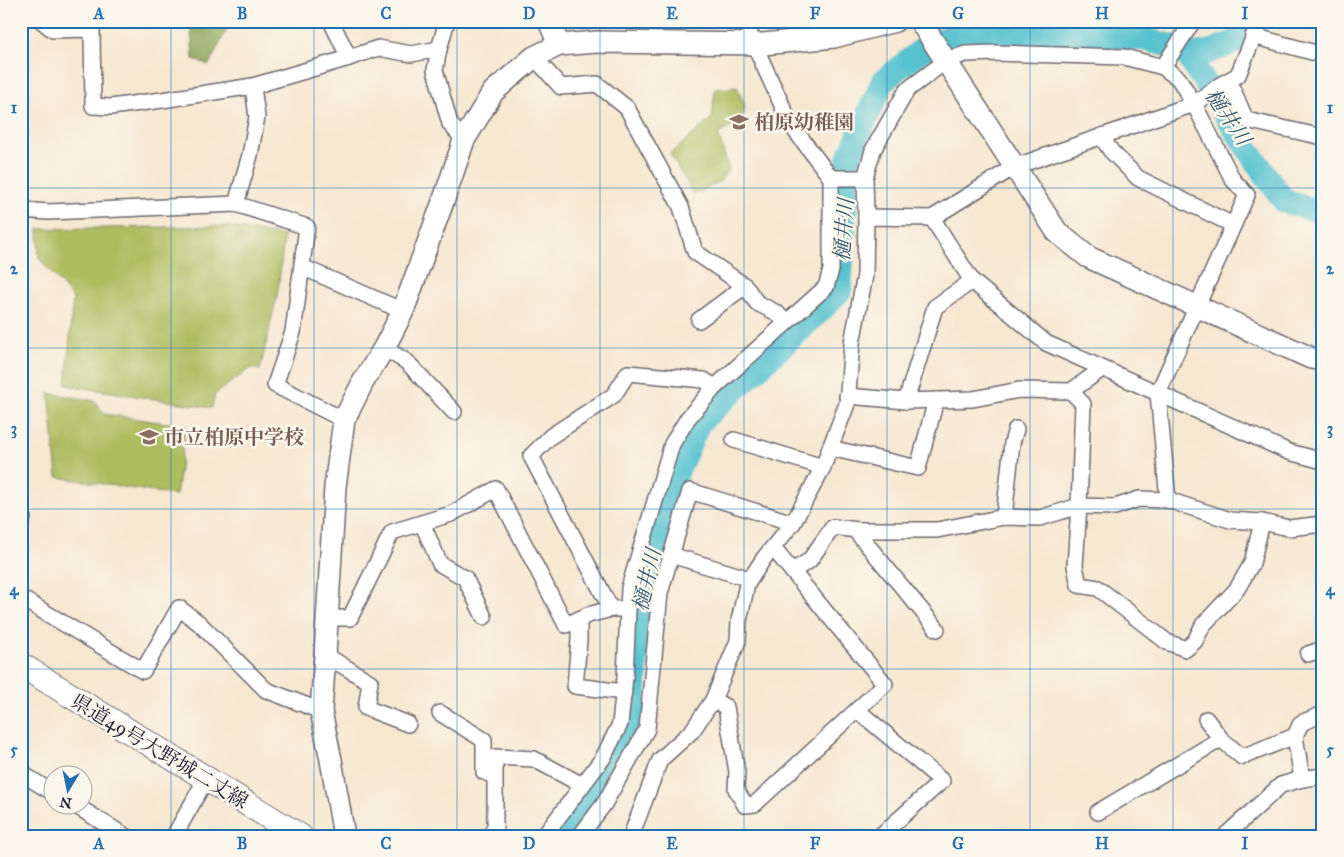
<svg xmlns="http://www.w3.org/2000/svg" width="1344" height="857" font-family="'IM FELL Great Primer','Noto Serif JP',serif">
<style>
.green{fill:#adbc5f;stroke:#686f4d}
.forest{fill:#8aa456;stroke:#566348}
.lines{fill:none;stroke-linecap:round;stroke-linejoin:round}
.stream{stroke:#56c2d0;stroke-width:4}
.river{stroke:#56c2d0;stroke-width:24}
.street-casing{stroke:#6c676f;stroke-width:18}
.secondary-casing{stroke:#6c676f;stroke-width:24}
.primary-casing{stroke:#6c676f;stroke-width:26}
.street{stroke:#fff;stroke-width:15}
.secondary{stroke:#fff;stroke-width:21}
.primary{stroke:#fff;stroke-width:24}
.grid{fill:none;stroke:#1f6fb2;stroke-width:1;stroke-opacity:0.55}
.labels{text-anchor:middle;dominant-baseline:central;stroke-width:5;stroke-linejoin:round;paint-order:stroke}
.education-label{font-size:20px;font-weight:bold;fill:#785e54;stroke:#fbf7ec;text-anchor:start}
.street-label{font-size:20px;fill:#22223b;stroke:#fbf7ec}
.water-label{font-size:21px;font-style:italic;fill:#345a6f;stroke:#fbf7ec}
.neatline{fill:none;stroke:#1f6fb2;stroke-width:2}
.grid-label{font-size:16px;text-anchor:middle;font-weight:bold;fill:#1f6fb2}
</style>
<rect width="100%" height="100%" fill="#fbf7ec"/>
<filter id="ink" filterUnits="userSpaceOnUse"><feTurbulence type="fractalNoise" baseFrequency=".02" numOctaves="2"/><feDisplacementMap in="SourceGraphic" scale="10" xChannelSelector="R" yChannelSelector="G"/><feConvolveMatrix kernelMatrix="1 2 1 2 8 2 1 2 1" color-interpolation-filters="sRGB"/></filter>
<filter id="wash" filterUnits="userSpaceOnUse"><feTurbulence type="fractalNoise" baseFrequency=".0096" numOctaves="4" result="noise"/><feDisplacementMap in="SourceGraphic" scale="20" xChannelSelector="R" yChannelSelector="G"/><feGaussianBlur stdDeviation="1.12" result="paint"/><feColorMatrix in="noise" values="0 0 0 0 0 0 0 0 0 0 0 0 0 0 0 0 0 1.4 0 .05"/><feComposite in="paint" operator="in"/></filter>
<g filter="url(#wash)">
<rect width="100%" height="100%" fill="#f6e7d0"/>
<!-- green -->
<g class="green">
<polygon points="737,87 745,106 740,122 718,134 729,169 720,181 694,195 670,154 712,118 715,89"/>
<polygon points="227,226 284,236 278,291 260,370 251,368 215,394 212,408 66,385 73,298 39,258 38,229"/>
<polygon points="49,393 95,401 104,414 186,426 176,495 57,477"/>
</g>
<!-- forest -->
<polygon class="forest" points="190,21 231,21 209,65 193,59"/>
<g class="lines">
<!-- stream -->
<polyline class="stream" points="958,21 962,30"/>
<!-- river -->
<g class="river">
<polyline points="1187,55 1209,52 1242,39 1250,21"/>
<polyline points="566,836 604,781 633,726 639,605 671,486 699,423 818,313 840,291 848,159 883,81 919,52 962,30 989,32 1048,33 1143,39 1176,47 1187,55 1253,157 1284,201 1314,210 1323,208"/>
</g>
</g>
</g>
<g filter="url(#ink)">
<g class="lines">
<!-- street casing -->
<g class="street-casing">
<g id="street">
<polyline points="42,21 53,30 92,29 93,106 111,107 162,100 253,86 257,117 250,155 236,204"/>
<polyline points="331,21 349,58"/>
<polyline points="447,21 439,49 435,70 450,124 464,140"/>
<polyline points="1253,36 1323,55"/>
<polyline points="747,44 752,21"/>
<polyline points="534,57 561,87 597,84 627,108 681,207 695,252 745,286 757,303 777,313 786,323"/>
<polyline points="1163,67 1193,21"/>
<polyline points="1229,81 1246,120 1323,137"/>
<polyline points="253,86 349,58 378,48 411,54 439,49"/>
<polyline points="1101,136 1111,151 1138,178 1233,225"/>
<polyline points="831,178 865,178"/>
<polyline points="21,210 49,212 236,204 307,227 293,332 275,385 344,420"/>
<polyline points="866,217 865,178 873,150 907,90 946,61 965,54 996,53 1124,57 1163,67 1179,79 1194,104 1233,180 1247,195 1158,393 1168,500"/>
<polyline points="932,218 972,281 1046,343 1289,452 1323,461"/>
<polyline points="302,267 403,311"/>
<polyline points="699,320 745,286"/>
<polyline points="384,348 407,362 454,412"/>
<polyline points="1071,391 1083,404 1079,506 1075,566 1079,585 1098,588 1167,642 1186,649 1195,641 1203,625 1237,589 1252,563 1262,522"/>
<polyline points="847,396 906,401 973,399 1019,390 1071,391 1102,369"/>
<polyline points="906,401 935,307 972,281"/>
<polyline points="734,440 823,467"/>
<polyline points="830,448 918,468 936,400"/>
<polyline points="1004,517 1012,443 1016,429"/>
<polyline points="21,518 23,518 21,523"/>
<polyline points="422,523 440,564 465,578 484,617"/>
<polyline points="855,530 937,629"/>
<polyline points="773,548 792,571 809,561 833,527 858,530 937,530 1004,517 1040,518 1079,506 1115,507 1139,499 1168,500 1230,520 1262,522 1289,528 1323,524"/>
<polyline points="671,555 750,579"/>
<polyline points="21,598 143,671 179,608 199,623 266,690 321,711"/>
<polyline points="621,609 611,609 531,456 551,436 614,395 628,373 704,380 715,387"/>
<polyline points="327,618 350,618 392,532 451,514 496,489 566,625 588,615 611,609"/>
<polyline points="579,619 579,640 575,686 624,692"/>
<polyline points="1308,654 1323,649"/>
<polyline points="325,655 370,682 366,708 408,724"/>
<polyline points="713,700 726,707 737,772 736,789 745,805 755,804 885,684 792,571"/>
<polyline points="857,710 942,781 880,836"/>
<polyline points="440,713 484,740 484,772 489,774"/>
<polyline points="1206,719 1221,739"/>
<polyline points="1295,736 1301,723 1323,714"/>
<polyline points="21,766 24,775 52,792"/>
<polyline points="73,804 125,836"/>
<polyline points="1098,812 1221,739 1242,757 1295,736 1302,779"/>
<polyline points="174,836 206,779"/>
<polyline points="490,836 495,827 495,757 534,759 582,785"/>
<polyline points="544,836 603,758 620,724 625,677 629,588 672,444 688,418 715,387 826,287 831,270 831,178 791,125 759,55 763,44"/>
<polyline points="580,836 604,804 647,729 660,593 690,491 793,523"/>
<polyline points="631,836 660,760 692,731 713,700 738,641 739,621 747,584 764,558 793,523 823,467 830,448 847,404 852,343 865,275 866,217 932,218 1014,167 1194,104 1220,85 1238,75 1260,21"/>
<polyline points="1225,836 1281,785 1302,779 1323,776"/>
</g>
</g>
<!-- secondary casing -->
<g class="secondary-casing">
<g id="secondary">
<polyline points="549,21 559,45"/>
<polyline points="920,21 1057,232 1088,257 1311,358 1323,360"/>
<polyline points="344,836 331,760 321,711 325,655 335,487 344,420 363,382 384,348 403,311 444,199 464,140 493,92 534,57 559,45 597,42 763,44 834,37 895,21"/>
</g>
</g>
<!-- primary casing -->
<g class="primary-casing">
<polyline id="primary" points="21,665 300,836"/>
</g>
<!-- street -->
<use href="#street" class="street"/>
<!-- secondary -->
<use href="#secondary" class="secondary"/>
<!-- primary -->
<use href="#primary" class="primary"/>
</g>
</g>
<!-- grid -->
<path class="grid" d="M 171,21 L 171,836M 314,21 L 314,836M 457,21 L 457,836M 600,21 L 600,836M 744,21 L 744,836M 887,21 L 887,836M 1030,21 L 1030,836M 1173,21 L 1173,836M 21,188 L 1323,188M 21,348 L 1323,348M 21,509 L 1323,509M 21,669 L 1323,669"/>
<!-- icons -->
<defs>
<g id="school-bare" transform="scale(1.5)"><path d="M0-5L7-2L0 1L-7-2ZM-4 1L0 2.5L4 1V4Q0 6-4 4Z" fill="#8d6e63" stroke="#fbf7ec" stroke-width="2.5" paint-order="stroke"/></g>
</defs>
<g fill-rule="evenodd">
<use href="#school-bare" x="739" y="122"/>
<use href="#school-bare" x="149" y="437"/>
</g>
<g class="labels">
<!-- education labels -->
<g class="education-label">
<text x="754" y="122">柏原幼稚園</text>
<text x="164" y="437">市立柏原中学校</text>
</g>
<!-- street labels -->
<g class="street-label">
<text transform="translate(160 751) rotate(31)">県道49号大野城二丈線</text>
</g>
<!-- water labels -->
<g class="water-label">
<text transform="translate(1228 117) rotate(56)">樋井川</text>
<text transform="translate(844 230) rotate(-86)">樋井川</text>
<text transform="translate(647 580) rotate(-77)">樋井川</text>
</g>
</g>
<!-- margin -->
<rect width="1344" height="857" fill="none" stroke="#fbf7ec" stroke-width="55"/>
<!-- north arrow -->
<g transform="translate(68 790) rotate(190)"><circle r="24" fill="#fbf7ec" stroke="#a4a2a5"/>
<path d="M0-4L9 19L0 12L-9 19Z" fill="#1f6fb2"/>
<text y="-8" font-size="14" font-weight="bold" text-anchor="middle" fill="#22223b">N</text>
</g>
<rect x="28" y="28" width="1288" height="802" class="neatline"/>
<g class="grid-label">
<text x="99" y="19">A</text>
<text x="242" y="19">B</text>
<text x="386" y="19">C</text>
<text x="529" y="19">D</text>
<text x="672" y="19">E</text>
<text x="815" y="19">F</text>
<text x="958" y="19">G</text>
<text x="1102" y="19">H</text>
<text x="1245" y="19">I</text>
<text x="14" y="113">1</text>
<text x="1330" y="113">1</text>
<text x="14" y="274">2</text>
<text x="1330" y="274">2</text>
<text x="14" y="434">3</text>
<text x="1330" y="434">3</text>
<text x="14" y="595">4</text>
<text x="1330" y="595">4</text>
<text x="14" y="755">5</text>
<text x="1330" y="755">5</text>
<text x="99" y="849">A</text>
<text x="242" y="849">B</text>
<text x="386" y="849">C</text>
<text x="529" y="849">D</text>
<text x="672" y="849">E</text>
<text x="815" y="849">F</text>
<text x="958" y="849">G</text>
<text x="1102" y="849">H</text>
<text x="1245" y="849">I</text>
</g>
</svg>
